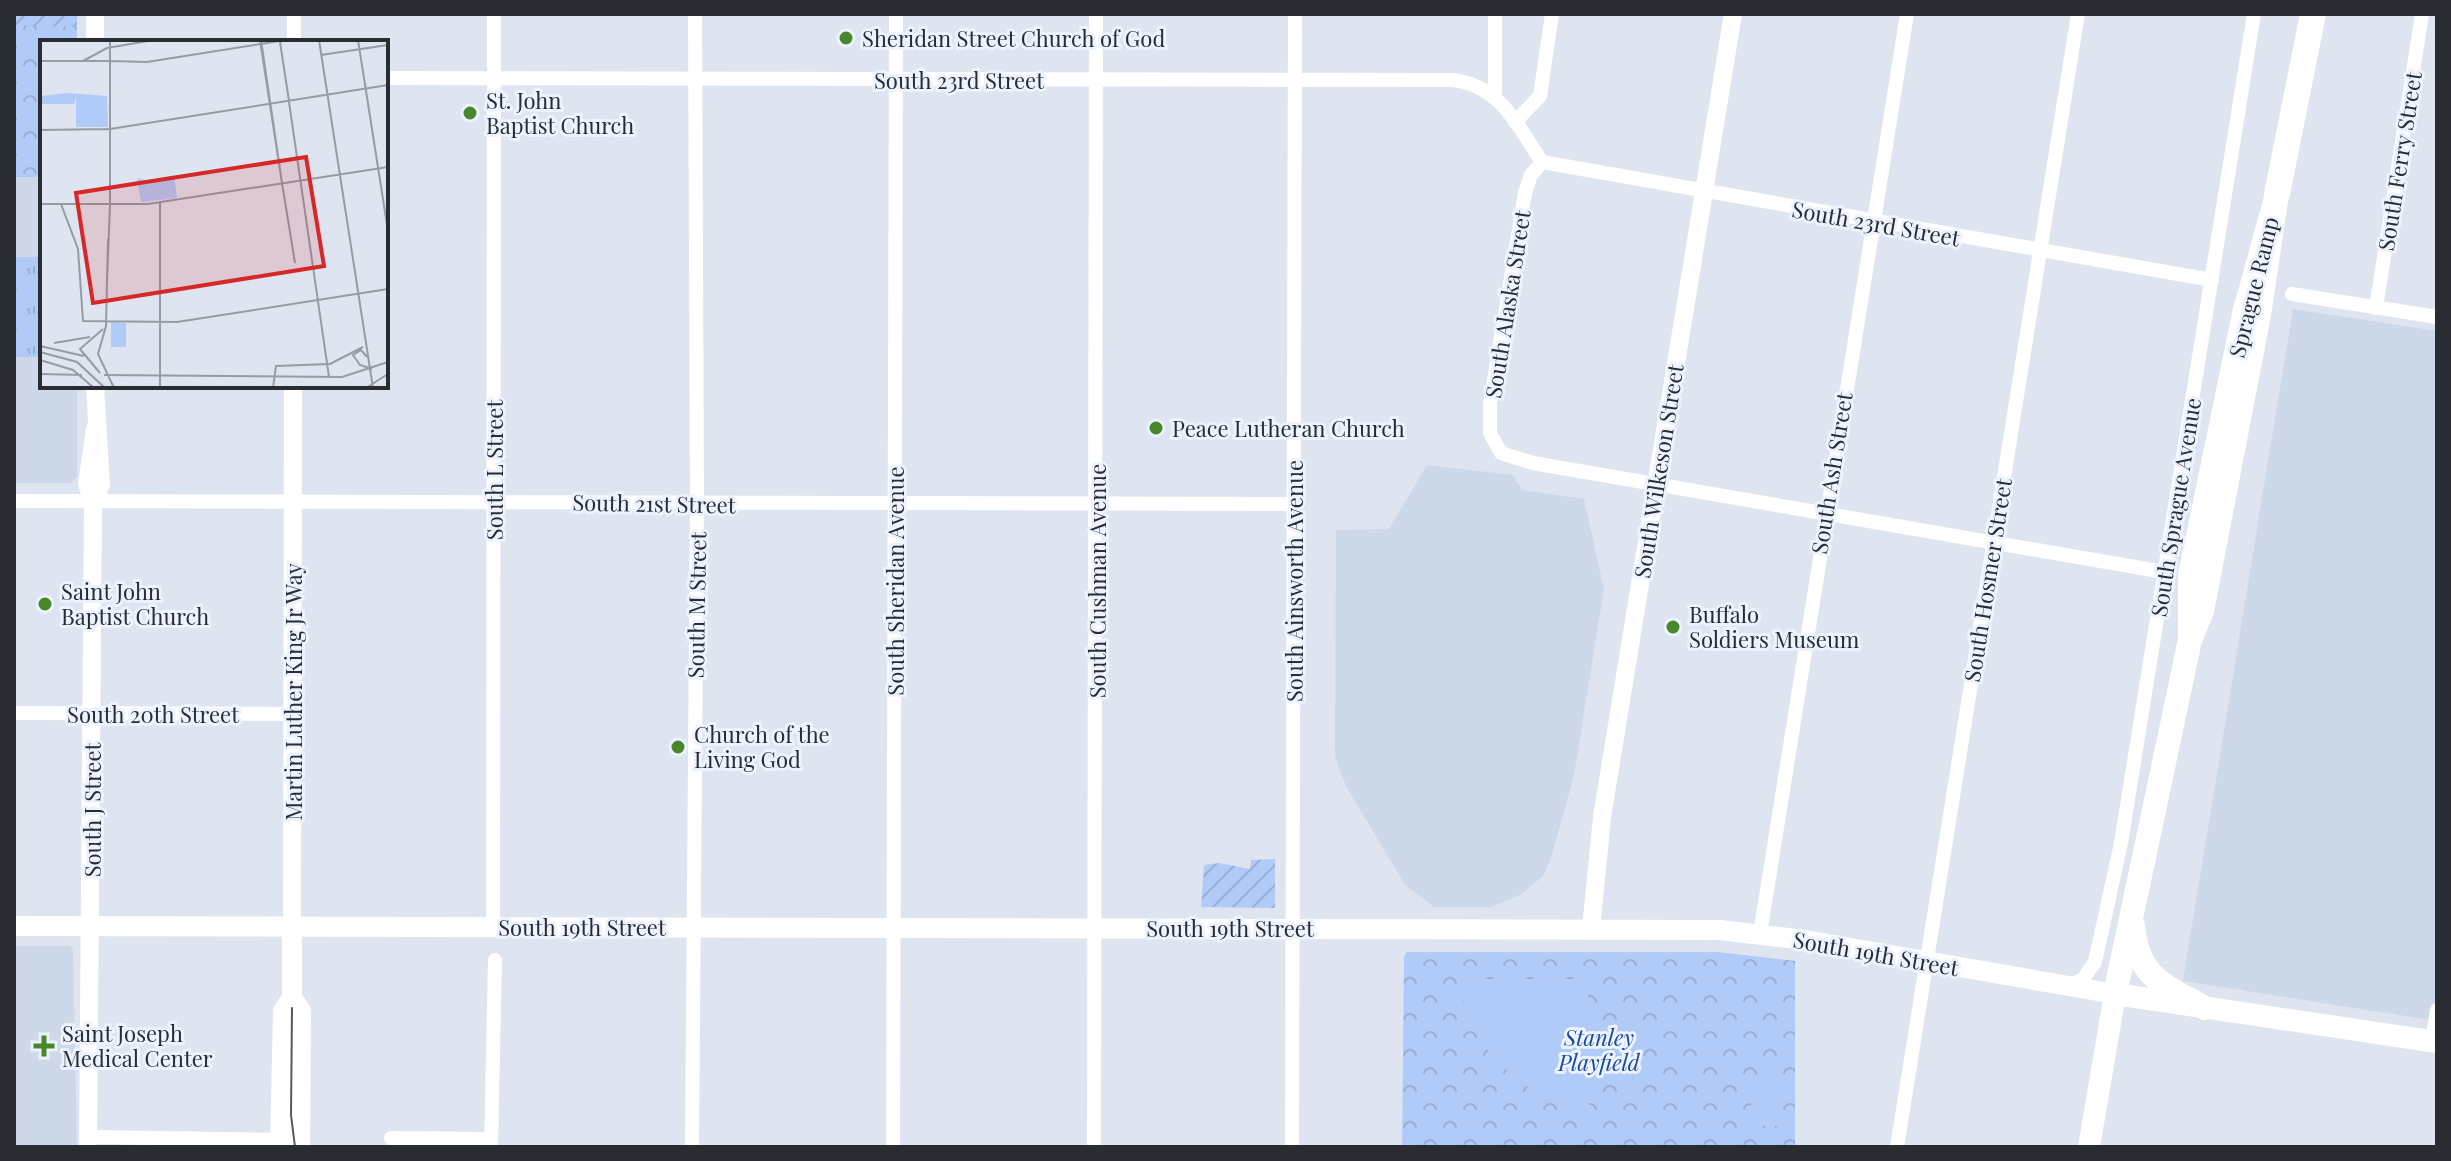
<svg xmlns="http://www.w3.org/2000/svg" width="2451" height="1161" font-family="'Playfair Display',serif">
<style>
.built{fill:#cdd8e9}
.grass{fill:url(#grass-tufts)}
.park{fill:url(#park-crowns)}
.garden{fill:url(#garden-furrows)}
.pitch{fill:#b1cbf8}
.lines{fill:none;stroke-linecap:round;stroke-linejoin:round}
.minor{stroke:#fff;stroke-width:14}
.tertiary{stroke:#fff;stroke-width:18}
.secondary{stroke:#fff;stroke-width:20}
.primary{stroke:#fff;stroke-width:22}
.trunk{stroke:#fff;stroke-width:24}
.motorway{stroke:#fff;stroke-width:26}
.tram{stroke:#55595f;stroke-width:2}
.poi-dot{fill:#48882a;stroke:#ecf3fe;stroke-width:3}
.labels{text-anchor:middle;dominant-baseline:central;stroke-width:6;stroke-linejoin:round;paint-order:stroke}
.poi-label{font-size:22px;fill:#292c30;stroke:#ecf3fe;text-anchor:start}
.street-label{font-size:22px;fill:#292c30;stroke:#ecf3fe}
.park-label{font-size:22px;font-style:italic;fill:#1749a0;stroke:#ecf3fe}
.inset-road{fill:none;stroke:#969ba4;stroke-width:2}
.view{fill:#d62828;fill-opacity:0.15;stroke:#d62828;stroke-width:4}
.inset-edge{fill:none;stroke:#292c30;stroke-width:4}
</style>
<defs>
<pattern id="grass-tufts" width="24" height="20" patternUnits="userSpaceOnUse" patternTransform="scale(2)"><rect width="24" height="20" fill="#b1cbf8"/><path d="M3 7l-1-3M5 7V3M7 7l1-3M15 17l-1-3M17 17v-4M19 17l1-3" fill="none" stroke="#98aed5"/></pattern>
<pattern id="park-crowns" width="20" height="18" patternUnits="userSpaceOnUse" patternTransform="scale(2)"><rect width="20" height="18" fill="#b1cbf8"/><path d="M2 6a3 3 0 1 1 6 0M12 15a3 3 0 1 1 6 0" fill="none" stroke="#98aed5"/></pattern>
<pattern id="garden-furrows" width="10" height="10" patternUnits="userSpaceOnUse" patternTransform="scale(2)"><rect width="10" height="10" fill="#b1cbf8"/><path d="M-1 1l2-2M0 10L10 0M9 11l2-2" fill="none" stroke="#98aed5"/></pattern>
</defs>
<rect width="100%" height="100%" fill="#dee5f1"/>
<!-- built -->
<g class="built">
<polygon points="14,177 42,177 42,386 77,386 77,477 70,483 14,483"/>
<polygon points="2293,309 2437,331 2437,1021 2183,981"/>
<polygon points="1427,465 1513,475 1522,490 1584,499 1604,589 1574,775 1551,858 1543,876 1520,895 1491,907 1434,907 1405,885 1346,786 1335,757 1336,530 1389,529"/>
<polygon points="14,946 70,946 73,950 77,1147 14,1147"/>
</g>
<!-- grass -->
<rect class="grass" x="14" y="257" width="28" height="100"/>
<!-- park -->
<g class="park">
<polygon points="14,14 77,14 77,42 42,42 42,177 14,177"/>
<polygon points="1407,952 1718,952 1795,961 1795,1147 1402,1147 1404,957"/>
</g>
<!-- garden -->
<g class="garden">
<polygon points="14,14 77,14 77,27 14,25"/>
<polygon points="1275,859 1275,908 1201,907 1204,865 1219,863 1250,869 1251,860"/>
</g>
<!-- pitch -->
<g class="pitch">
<path d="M 1459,979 L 1583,979 L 1588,986 L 1589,1111 C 1522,1100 1468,1048 1459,979 Z"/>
<rect x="1751" y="1077" width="31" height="49"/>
</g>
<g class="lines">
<!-- minor -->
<g class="minor">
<polyline points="294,42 294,14"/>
<path d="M 386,78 L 1453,80 C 1501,86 1517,125 1542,162"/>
<polyline points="1495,95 1495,14"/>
<polyline points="1515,122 1540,96 1552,14"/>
<polyline points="1542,162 1531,175 1525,193 1490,404 1490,433 1501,453 1533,463 2164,572"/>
<polyline points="1542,162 2212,280"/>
<polyline points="2292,294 2437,317"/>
<polyline points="2376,308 2422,14"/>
<polyline points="14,501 1294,504"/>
<polyline points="14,713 293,714"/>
<polyline points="493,926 494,14"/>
<polyline points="1760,934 1907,14"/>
<polyline points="2068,986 2083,979 2095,962 2121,843 2254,14"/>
<polyline points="2432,1042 2437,1010"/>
<polyline points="94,1137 290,1140"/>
<polyline points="391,1138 491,1139"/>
<polyline points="491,1147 495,960"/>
<polyline points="692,1147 697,505 695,14"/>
<polyline points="893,1147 896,14"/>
<polyline points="1094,1147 1096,14"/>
<polyline points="1292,1147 1295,14"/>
<polyline points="1897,1147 2078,14"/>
</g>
<!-- tertiary -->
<g class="tertiary">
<polyline points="95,14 95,42"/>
<polyline points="93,502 101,485 95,386"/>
<polyline points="292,926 293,386"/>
<polyline points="1591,929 1602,817 1733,14"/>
<polyline points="88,1147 93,502 87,484 95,428"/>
</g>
<!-- secondary -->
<g class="secondary">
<polyline points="14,926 1720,930 1805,940 2115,994"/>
<polyline points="292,926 292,997 301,1011 300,1147"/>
<polyline points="280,1147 283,1011 292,997"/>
</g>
<!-- primary -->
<polyline class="primary" points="2089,1147 2115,994 2437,1042"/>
<!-- trunk -->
<g class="trunk">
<path d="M 2133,926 C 2138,978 2164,985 2205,1008"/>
<polyline points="2115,994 2190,640 2202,611 2259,315 2277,194 2244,314 2190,575 2190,640"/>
</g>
<!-- motorway -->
<polyline class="motorway" points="2277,194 2313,14"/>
<!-- tram -->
<polyline class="tram" points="292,1008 291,1115 295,1147"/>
</g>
<!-- markers -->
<g class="poi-dot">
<circle cx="846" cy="38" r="8"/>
<circle cx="470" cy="113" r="8"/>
<circle cx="1156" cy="428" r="8"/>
<circle cx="45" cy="604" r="8"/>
<circle cx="1673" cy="627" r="8"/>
<circle cx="678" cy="747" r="8"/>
<path d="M40 1034h8v8h8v8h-8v8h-8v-8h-8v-8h8z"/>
</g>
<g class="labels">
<!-- poi labels -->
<g class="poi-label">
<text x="862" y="38">Sheridan Street Church of God</text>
<text x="486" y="100">St. John<tspan x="486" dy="25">Baptist Church</tspan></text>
<text x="1172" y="428">Peace Lutheran Church</text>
<text x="61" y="591">Saint John<tspan x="61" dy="25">Baptist Church</tspan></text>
<text x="1689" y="614">Buffalo<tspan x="1689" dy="25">Soldiers Museum</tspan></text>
<text x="694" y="734">Church of the<tspan x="694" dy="25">Living God</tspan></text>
<text x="62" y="1033">Saint Joseph<tspan x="62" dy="25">Medical Center</tspan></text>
</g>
<!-- street labels -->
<g class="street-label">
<text x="959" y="80">South 23rd Street</text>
<text transform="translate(2399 161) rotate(-81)">South Ferry Street</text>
<text transform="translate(1876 223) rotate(10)">South 23rd Street</text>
<text transform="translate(2253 287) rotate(-76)">Sprague Ramp</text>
<text transform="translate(1507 304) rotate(-81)">South Alaska Street</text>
<text transform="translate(494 470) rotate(-90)">South L Street</text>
<text transform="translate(1658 471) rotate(-81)">South Wilkeson Street</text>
<text transform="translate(1831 473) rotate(-81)">South Ash Street</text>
<text transform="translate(654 503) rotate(1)">South 21st Street</text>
<text transform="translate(2175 507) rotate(-81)">South Sprague Avenue</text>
<text transform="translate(1987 580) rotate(-81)">South Hosmer Street</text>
<text transform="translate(895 581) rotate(-90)">South Sheridan Avenue</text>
<text transform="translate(1097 581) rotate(-90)">South Cushman Avenue</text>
<text transform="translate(1294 581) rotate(-90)">South Ainsworth Avenue</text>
<text transform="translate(696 605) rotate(-89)">South M Street</text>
<text transform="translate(293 692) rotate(-90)">Martin Luther King Jr Way</text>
<text x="153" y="714">South 20th Street</text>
<text transform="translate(92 810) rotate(-90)">South J Street</text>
<text x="582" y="927">South 19th Street</text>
<text x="1230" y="928">South 19th Street</text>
<text transform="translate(1876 953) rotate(10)">South 19th Street</text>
</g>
<!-- park labels -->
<g class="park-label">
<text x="1599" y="1037">Stanley<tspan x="1599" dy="25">Playfield</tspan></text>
</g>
</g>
<!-- overview -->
<g transform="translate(40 40)">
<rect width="348" height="348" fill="#dee5f1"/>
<path d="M 28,53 L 67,56 L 68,87 L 36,87 L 36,57 L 34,64 L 0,64 L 0,56 ZM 134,135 L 137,158 L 101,162 L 97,138 L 112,142 ZM 71,283 L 86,283 L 86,307 L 71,307 Z" fill="#b1cbf8"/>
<path class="inset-road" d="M 70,0 L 70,164M 220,0 L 242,143M 221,0 L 241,136M 279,0 L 333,348M 318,0 L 348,191M 240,2 L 249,61M 281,15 L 348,5M 0,21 L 70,21M 43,21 L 67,8 L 114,0M 70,21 L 107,22 L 246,0M 249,62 L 289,337M 0,90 L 70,89 L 348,45M 242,143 L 255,223M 120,162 L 120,348M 0,164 L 108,164 L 348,127M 21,164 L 38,209 L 43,281 L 137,282 L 348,249M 68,199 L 67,242 L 70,164M 67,242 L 66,286 L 58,314 L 74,348M 14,303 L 50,297M 0,306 L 44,316M 0,312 L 37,322 L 65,348M 327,317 L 321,310 L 313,315 L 320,325 L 332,329M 0,320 L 33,330 L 54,348M 60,333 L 40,309 L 63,289M 0,334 L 42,335M 64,335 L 302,337 L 348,322M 233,348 L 236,326 L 290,324 L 323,307M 326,348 L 348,334"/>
<path class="view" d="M 266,117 L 284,226 L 53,263 L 36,153 Z"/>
<rect width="348" height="348" class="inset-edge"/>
</g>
<!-- border -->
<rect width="2451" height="1161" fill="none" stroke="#292c30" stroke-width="32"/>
</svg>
